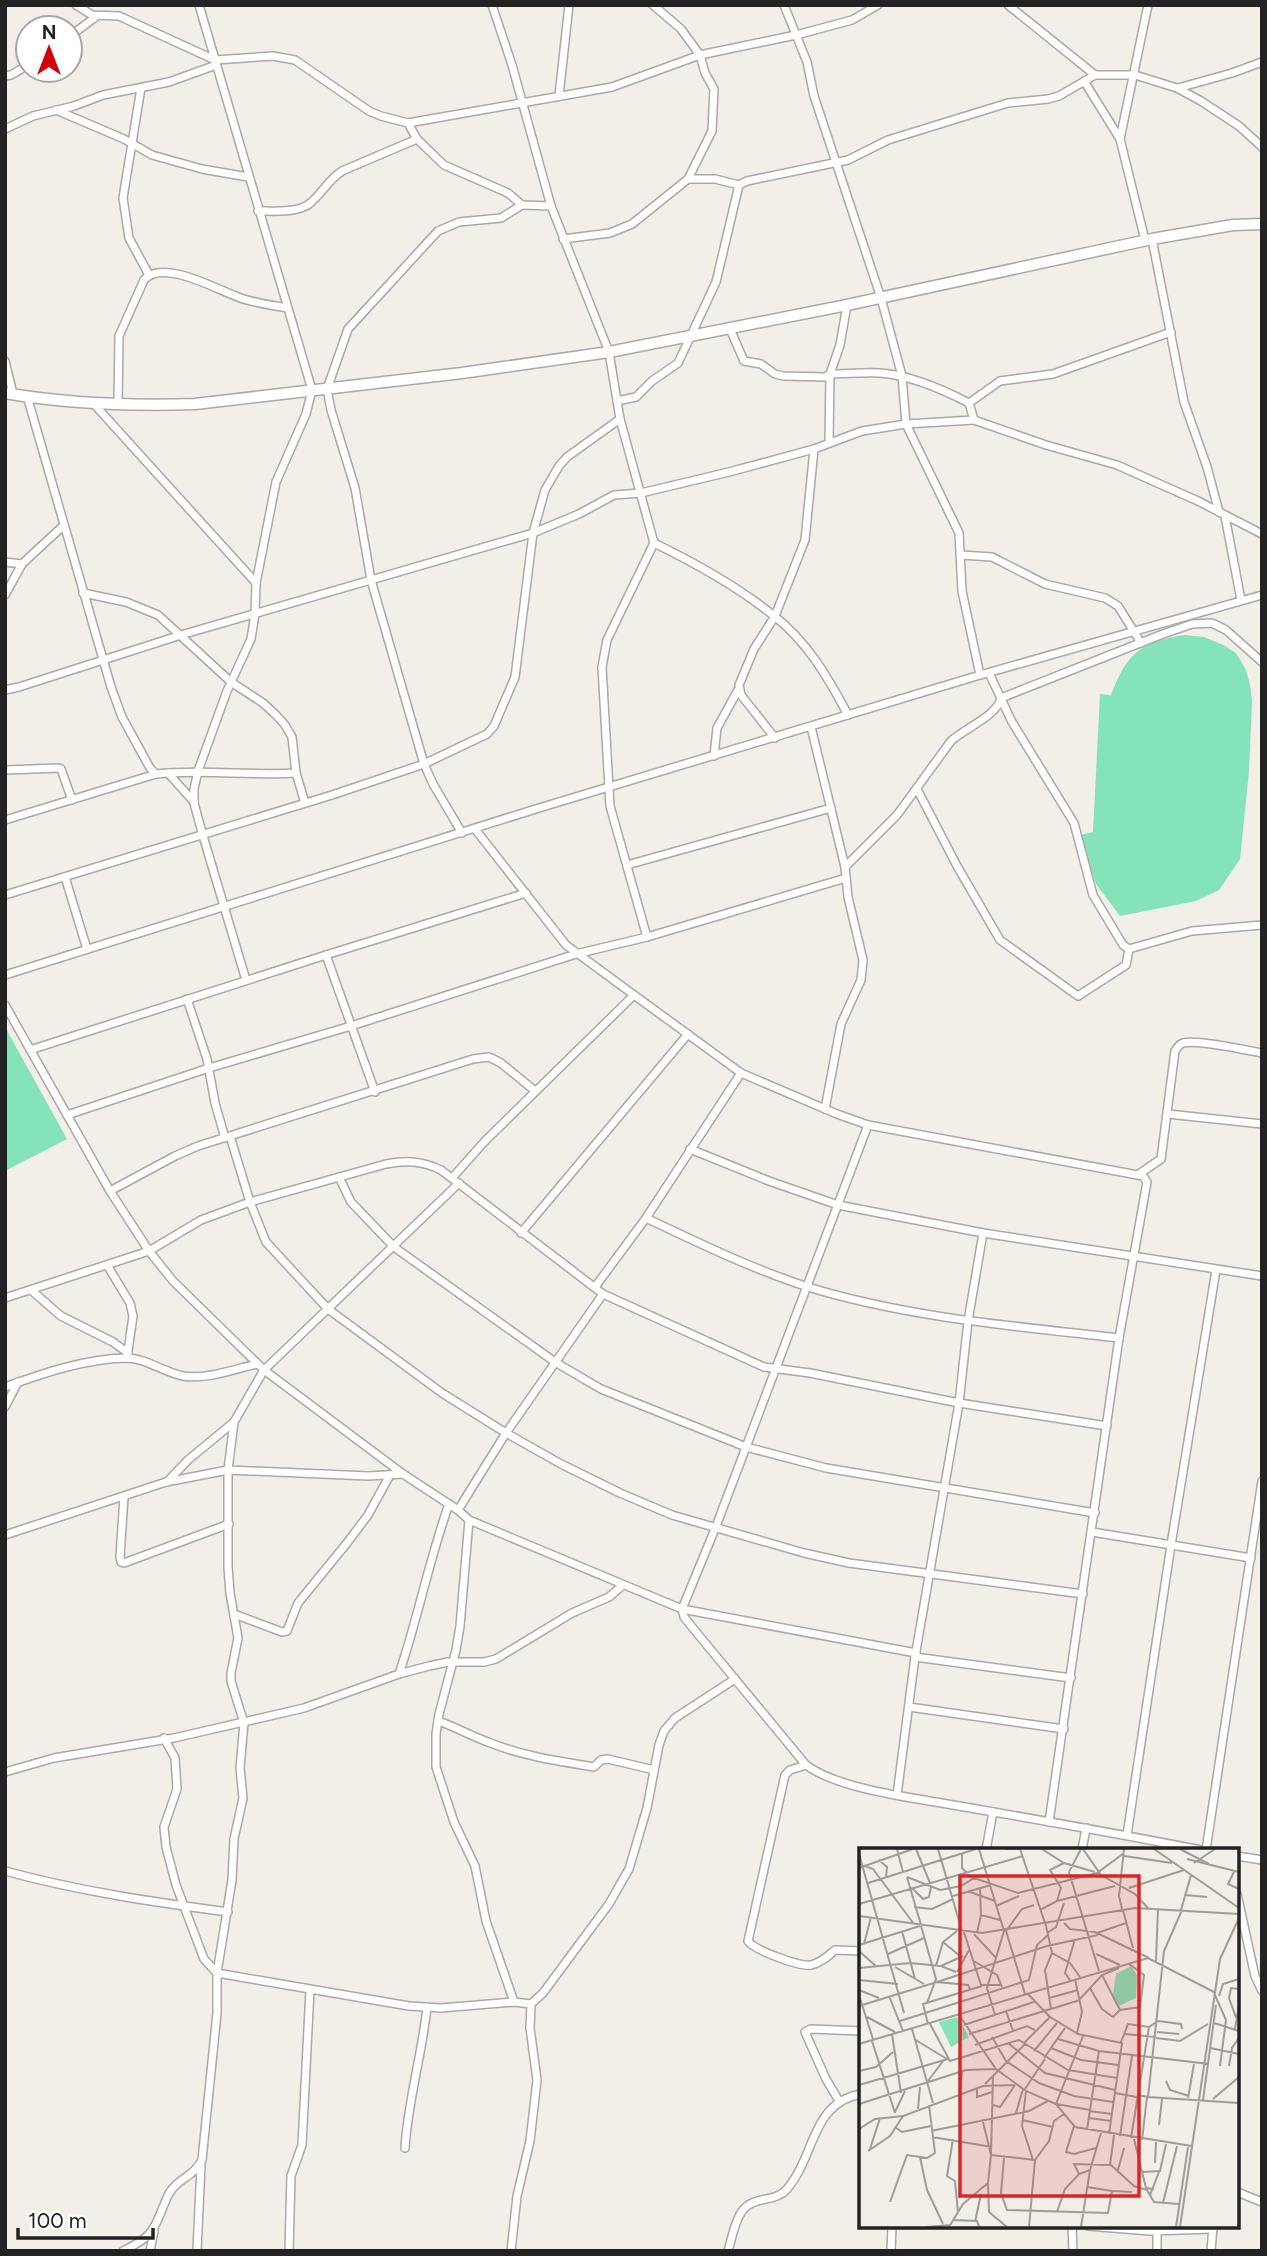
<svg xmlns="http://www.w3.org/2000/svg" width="1267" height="2256" font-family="Figtree,sans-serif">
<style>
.pitch{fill:#84e3b9}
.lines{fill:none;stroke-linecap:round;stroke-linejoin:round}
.minor-casing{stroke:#a9a9a9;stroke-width:10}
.tertiary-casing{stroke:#a9a9a9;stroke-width:13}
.minor{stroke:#fff;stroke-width:7}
.tertiary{stroke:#fff;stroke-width:10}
.inset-road{fill:none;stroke:#9f9c99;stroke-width:2}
.view{fill:#d62828;fill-opacity:0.15;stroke:#d62828;stroke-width:3.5}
.inset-edge{fill:none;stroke:#222;stroke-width:3.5}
</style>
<rect width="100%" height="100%" fill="#f2eee8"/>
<!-- pitch -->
<g class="pitch">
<path d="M 1185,635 L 1204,637 L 1223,645 L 1236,653 L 1246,670 L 1250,685 L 1252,701 L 1249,771 L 1240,859 L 1219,890 L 1196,901 L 1120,916 L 1096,884 L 1080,835 L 1093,832 L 1100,694 L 1111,695 C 1127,652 1141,642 1185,635 Z"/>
<polygon points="5,1027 67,1139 5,1171"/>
</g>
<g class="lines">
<!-- minor casing -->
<g class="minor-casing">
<g id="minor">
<polyline points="76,5 92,15 119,16 215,60 273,56 295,60 369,111 381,116 408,123 612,87 700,55 796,35 852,20 878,5"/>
<polyline points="199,5 312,390 306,414 276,482 256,583 255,614 251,639 227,691 198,771 194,789 194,803 203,836 246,980"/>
<polyline points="492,5 512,65 551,206 609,352 620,419 654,543 607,640 602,667 610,806 647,937"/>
<polyline points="784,5 807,62 814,96 881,298 902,376 906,424 959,533 962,591 980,675"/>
<polyline points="1008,5 1095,75 1135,75 1177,88 1201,101 1239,126 1262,147"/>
<polyline points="70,36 97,16"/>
<polyline points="5,76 11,75 28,65"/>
<polyline points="1084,81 1120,139"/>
<polyline points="141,88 123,198 129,238 149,275"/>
<polyline points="1178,88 1232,73 1262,62"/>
<polyline points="559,96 569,5"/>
<polyline points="56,110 124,139 152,155 202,169 248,177"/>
<polyline points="408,123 417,139 444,165 508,193 522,205 551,206"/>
<polyline points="5,129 33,116 74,106 103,95 169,82 216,65"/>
<polyline points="688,179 715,179 739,185 747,181 848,160 888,140 1008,103 1048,99 1059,96 1095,75"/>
<path d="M 258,211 C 273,211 297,213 309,204 C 321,195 328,180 342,171 L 417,139"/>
<polyline points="563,239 610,233 632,224 688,179 712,131 714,89 705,73 700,55 681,29 653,5"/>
<polyline points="1152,239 1184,402 1207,467 1219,512"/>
<polyline points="1145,240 1120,139 1148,5"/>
<path d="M 730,329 L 744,361 L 761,364 L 775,374 L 783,376 L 825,377 L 830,374 C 846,374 863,372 880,373 C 910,375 942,389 969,403 L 974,420 L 1046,445 L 1117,465 L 1198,501 L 1262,534"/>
<polyline points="5,361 13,394"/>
<path d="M 27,396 L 111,687 L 122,717 L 150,768 L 156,774 C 203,769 249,776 296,773"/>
<polyline points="617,401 636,397 652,381 678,363 716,282 739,185"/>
<polyline points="93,403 256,583"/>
<polyline points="969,403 1000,381 1053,374 1171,332"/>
<path d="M 118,404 L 119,336 L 144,280 C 162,258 218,290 238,297 C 253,303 271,305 287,308"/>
<polyline points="829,442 830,374 840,345 847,305"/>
<polyline points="1225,516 1241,600"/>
<path d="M 654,543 C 693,562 740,588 774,616 C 807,641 829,679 848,715"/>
<polyline points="961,555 992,557 1045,584 1105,598 1118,606 1141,643"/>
<polyline points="5,562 22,564"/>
<polyline points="83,593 126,602 158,615 231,682 263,703 276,715 285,725 292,737 296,773 305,803"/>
<polyline points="5,595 22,564 64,525"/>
<polyline points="5,690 19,687 181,635 533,533 579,514 614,495 641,493 729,472 814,449 862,431 906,424 974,420"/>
<polyline points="811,727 845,867 848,897 863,960 861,980 841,1024 825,1109"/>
<polyline points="775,738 741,695 739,685 754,649 775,616 805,540 814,449"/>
<polyline points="714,756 717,728 738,690"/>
<polyline points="5,770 59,768 61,769 72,800"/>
<polyline points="168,773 194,802"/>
<polyline points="917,789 957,866 1000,940 1078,996 1126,965 1129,949 1123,945 1093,895 1074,823 1012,722 989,673"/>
<polyline points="5,820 156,774"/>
<polyline points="475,829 566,945 634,995"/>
<polyline points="462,833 433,784 424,764 371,580 355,488 331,410 327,389 348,329 438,231 459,222 501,218 522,205"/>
<polyline points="627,865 831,808"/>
<path d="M 845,867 L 897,815 L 951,741 C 965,728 997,716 1001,698 L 1163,634 L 1192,624 L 1212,623 L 1226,630 L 1262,662"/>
<polyline points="65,877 87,949"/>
<polyline points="5,895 332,795 424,764 487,734 494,726 515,677 533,533 545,490 559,466 567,457 620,419"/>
<polyline points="1129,949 1192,931 1262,925"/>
<polyline points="326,955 375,1092"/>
<polyline points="5,975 539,808 980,675 1262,595"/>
<polyline points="187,999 207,1059 215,1103 225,1138"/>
<path d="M 5,1005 L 110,1191 L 149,1251 L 173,1281 L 264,1370 L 403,1474 L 458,1510 L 469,1520 L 682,1609 L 684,1617 L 692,1627 L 806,1765 C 840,1790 915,1798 959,1806 C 1040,1820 1120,1834 1201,1850"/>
<polyline points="30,1050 326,955 526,893"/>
<polyline points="1168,1114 1262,1124"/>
<polyline points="67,1115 209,1068 351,1026 576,954 647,937 846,878"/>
<polyline points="868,1125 715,1529 682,1609 916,1653"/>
<polyline points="230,1136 250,1202 266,1242 328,1309 442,1393 506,1433 561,1464 620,1493 672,1515 804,1553 849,1563 1083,1594"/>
<polyline points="690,1149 769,1181 838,1205 983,1233 1262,1276"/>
<path d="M 1139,1174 L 1161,1159 L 1175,1051 C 1178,1047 1178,1045 1183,1043 C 1196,1039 1246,1050 1262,1053"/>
<polyline points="339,1177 351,1202 394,1247 555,1362 601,1389 746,1447 826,1468 1095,1513"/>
<polyline points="452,1178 485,1141 634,995 741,1073 837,1114 868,1125 1143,1176 1147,1182 1119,1338 1049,1822"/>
<polyline points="110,1191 175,1156 198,1146 473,1059 489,1057 501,1063 535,1091"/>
<path d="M 646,1218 C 699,1243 752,1269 808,1287 C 909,1318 1015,1326 1119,1338"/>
<polyline points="521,1233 688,1034"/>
<polyline points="107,1265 130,1303 133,1316 127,1358"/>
<polyline points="595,1287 646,1218 741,1073"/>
<polyline points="31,1290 61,1316 113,1342 128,1353"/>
<path d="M 5,1298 L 149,1251 L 201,1220 L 250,1202 L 386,1164 C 407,1160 422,1161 441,1170 L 603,1294 L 764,1367 L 810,1373 L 959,1403 L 1107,1426"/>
<path d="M 5,1387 C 44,1373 84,1359 126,1358 C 146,1358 163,1372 183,1376 C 206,1380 235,1369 257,1364"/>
<polyline points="5,1407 18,1382"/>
<polyline points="167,1482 188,1460 234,1422"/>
<polyline points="124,1497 120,1557 121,1562 124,1563 229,1524"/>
<polyline points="458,1510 506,1433 603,1294"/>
<polyline points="469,1520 460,1626 456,1650 439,1714 436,1734 436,1767 454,1822 475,1866 486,1921 514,2002"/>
<polyline points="1092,1532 1251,1558"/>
<polyline points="5,1535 166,1482 228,1470 368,1476 403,1474"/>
<polyline points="234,1614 282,1632 287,1631 298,1603 347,1543 368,1515 390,1475"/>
<polyline points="915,1657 1071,1678"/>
<path d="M 399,1674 C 418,1618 429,1560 449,1504"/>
<polyline points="909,1707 1064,1729"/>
<path d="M 438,1721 C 456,1727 471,1736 488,1742 C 522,1756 558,1761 594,1767 L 601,1760 L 608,1759 L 654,1770"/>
<polyline points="164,1738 175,1758 177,1789 164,1827 166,1847 176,1885 204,1959 217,1973"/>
<path d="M 806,1765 L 790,1770 L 785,1775 L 748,1941 C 754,1950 800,1967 811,1965 C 821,1963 828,1956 835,1950 L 861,1951"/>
<polyline points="5,1772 54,1758 174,1738 304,1708 399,1674 429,1666 448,1662 484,1662 496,1659 572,1613 609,1597 623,1585"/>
<polyline points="897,1795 915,1657 959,1403 968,1321 983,1233"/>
<polyline points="1127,1835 1171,1545 1216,1270"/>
<polyline points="986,1850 993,1812"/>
<polyline points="1082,1850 1086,1828"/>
<polyline points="1206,1850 1262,1481"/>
<polyline points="1237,1856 1262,1860"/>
<path d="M 5,1871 C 78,1891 153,1902 228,1912"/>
<polyline points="1237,1894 1255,1976 1262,1991"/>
<polyline points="217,1973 232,1880 234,1839 243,1798 240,1768 244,1723 231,1681 231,1673 238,1638 230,1593 228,1567 228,1470 234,1422 264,1370 459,1183"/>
<polyline points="839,2101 826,2079 805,2032 811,2029 861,2031"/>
<path d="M 405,2148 C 408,2100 422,2055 427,2007"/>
<polyline points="1237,2192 1262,2202"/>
<polyline points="1072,2226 1073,2251"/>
<polyline points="1088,2226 1150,2231 1213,2229"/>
<path d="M 123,2251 C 149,2238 153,2234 163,2207 C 165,2203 167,2196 170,2192 C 179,2178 193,2177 202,2160 L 217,2013 L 217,1973 L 409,2006 L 441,2008 L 514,2002 L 531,2004"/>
<polyline points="150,2251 154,2231"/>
<polyline points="197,2251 201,2165"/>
<polyline points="289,2251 291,2176 302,2145 310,1990"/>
<polyline points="511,2251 517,2196 530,2141 537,2080 530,2028 531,2004 543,1993 609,1904 629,1869 647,1808 659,1745 664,1731 675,1718 735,1679"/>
<path d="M 728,2251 C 732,2238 736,2214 747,2206 C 759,2197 777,2201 787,2189 C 816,2155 811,2103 861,2094"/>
<polyline points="891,2251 892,2226"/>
<polyline points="1157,2251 1157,2231"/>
<polyline points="1211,2251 1213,2227"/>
</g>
</g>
<!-- tertiary casing -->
<g class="tertiary-casing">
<path id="tertiary" d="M 5,393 C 68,404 132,406 195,404 L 462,373 L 609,352 L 847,305 L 1152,239 L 1233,225 L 1262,224"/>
</g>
<!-- minor -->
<use href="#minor" class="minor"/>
<!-- tertiary -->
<use href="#tertiary" class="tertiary"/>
</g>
<!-- overview -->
<g transform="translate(859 1848)">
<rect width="380" height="380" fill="#f2eee8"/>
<path d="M 272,118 L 278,127 L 277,150 L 260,158 L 254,146 L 257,126 ZM 99,169 L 110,189 L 92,199 L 80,174 Z" fill="#84e3b9"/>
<path class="inset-road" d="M 38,1 L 44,24M 57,1 L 71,35M 79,1 L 103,83M 120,1 L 145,83 L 128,140 L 136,167M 146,1 L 161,1 L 187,78 L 193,105 L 186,122 L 192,161M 183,1 L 205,15 L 236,24M 222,1 L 210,24 L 240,123M 224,1 L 242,27 L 276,46 L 289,60M 295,1 L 380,60M 321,1 L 350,16M 103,5 L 103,20 L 112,29 L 159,45 L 238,25 L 265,5M 0,6 L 45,165M 265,8 L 313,15M 328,11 L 380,24M 20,12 L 28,19 L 27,30M 335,15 L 356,1M 0,16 L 14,21 L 55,76M 0,20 L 54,1M 375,24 L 369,36 L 380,41M 48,29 L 81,42 L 102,38 L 115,30M 48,29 L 62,77M 9,35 L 117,1M 121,40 L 122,67M 270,40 L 325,22M 54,41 L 64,51 L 70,49 L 72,39M 111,44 L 136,53M 326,47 L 348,49M 94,48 L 132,37M 198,53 L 256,38M 0,56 L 164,8M 137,58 L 160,48M 55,59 L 73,61 L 94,51M 263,61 L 260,48 L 265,1M 181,62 L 198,53 L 202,40 L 191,22 L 205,15M 264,62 L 274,100M 322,62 L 332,27M 0,68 L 123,85 L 276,60 L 380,66M 205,75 L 211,81 L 236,84 L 290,110M 62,78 L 77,131 L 68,155M 43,83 L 56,131M 105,84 L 122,137 L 143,137M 118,85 L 122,67 L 141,72M 188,85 L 197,79 L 205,55M 238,85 L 267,75M 115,86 L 137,110M 84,94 L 101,108M 5,96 L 12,69M 0,97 L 61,78M 0,103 L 18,119M 193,105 L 211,115 L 221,129M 29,106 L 65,90M 237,106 L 261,117M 113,112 L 138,127 L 143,139M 297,113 L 299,60M 77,118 L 84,94 L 98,83M 82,118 L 104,108M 36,119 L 65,136M 0,120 L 51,115 L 82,118 L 97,124M 98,124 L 110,102M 243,127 L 261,162M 216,131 L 223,164 L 218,185M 0,132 L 39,136M 211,132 L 206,125 L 216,91M 78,134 L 188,98 L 239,87M 231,140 L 243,161 L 254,169 L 261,162 L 281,159 L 285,127 L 270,116M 0,142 L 20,150M 168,145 L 191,169M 355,145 L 367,172 L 361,218M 166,146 L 147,83 L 163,61 L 175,57M 0,147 L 14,191M 30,148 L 44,183M 360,148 L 364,136 L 380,131M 190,150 L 219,142M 221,151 L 243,127 L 260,120M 0,158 L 78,134 L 109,137 L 111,141M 147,163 L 154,183M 100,167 L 137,221 L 167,243 L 197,256 L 216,279 L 333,298M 8,169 L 36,184M 378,172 L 370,150 L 372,140 L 380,141M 41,173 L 170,132 L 178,97 L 189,87M 355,175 L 380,183M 69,176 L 64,156 L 123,138M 71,176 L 91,213 L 160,192 L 209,222 L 258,230M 105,177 L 175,154M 53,181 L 74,255M 376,181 L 380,157M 298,184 L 320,186M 33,186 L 42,245M 110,186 L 221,152M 266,186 L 297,189M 224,188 L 197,256 L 231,262M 133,189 L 147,213 L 180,235 L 215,248 L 254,254M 297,190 L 321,193 L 349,176M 55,191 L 88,211M 199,191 L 240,203 L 350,216M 13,193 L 36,265M 262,194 L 269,176 L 290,179 L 299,173 L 322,176 L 323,181M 149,195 L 186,225 L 256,242M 165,195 L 191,169 L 219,186 L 263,195 L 250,286M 0,196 L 289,110 L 355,144M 116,197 L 168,178 L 176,182M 192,200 L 222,212 L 259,217M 351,200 L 380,206M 175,203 L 198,175M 185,210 L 206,180M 370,218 L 373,200 L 380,190M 0,223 L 17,219 L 34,204M 69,233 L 84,213M 307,233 L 311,242 L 330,248M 126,236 L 166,196M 0,237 L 89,211M 118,240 L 118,249 L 133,244M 166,241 L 186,211M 167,243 L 163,278 L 174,312M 101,245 L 103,224M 256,245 L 278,249M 278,247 L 289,249 L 305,103 L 323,62M 289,249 L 380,255M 329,250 L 335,216M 354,251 L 380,229M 344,252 L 357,157M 0,256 L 107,222 L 137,221M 134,257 L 141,259 L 156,237M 59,261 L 61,239M 230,263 L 253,266M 36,264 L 46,243M 157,265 L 164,241M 230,270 L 252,273M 163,272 L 194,279M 124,274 L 132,307M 300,277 L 303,251M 215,278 L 207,304 L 215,306 L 237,300M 36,279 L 43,284 L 72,278M 0,281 L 16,271 L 44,268M 228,282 L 240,203M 72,283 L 170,263 L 189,253M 261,288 L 273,208M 73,289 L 133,299M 272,290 L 290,179M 94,291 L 88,328 L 96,333 L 99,365M 275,291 L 287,340 L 295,341M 283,292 L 288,249M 11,301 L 21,270M 9,303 L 31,288 L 44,268 L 124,238 L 156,237M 132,307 L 134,229M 61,309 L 68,342 L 84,376M 145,310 L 142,345 L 148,362 L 249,365 L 253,343 L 273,344M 296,315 L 297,294M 251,317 L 255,287M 259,322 L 265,300M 284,324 L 301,323 L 307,296M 220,326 L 215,316 L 252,317 L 275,338 L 288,342 L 295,354 L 320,356M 129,336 L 130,364 L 148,379M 228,339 L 253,343M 291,347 L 300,324M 31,354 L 48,307 L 68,310 L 76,305 L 70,257M 304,355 L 318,298M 198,364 L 206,341 L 220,326 L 231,322 L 242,285M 94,372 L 118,373 L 120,379M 116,374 L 122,346M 68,379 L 91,377M 90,379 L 104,356 L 129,335 L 132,307 L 176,312M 170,379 L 176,312 L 190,293 L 195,273 L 205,266M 222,379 L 231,322M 317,379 L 329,299M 321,379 L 361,111 L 380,70"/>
<path class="view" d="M 101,28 L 280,28 L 280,348 L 101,348 Z"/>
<rect width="380" height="380" class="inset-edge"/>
</g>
<!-- border -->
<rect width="1267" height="2256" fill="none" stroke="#222222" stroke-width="14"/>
<!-- north arrow -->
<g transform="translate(49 49)"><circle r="33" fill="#ffffff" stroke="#a7a7a7" stroke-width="2"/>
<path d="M0-5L12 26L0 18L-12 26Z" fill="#d3000c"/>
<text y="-10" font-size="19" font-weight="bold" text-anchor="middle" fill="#222222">N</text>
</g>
<!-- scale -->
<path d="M18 2228v10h135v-10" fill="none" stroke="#222222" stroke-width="3.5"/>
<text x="28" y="2228" font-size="21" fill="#222222" stroke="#ffffff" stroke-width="5" paint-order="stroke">100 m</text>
</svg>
